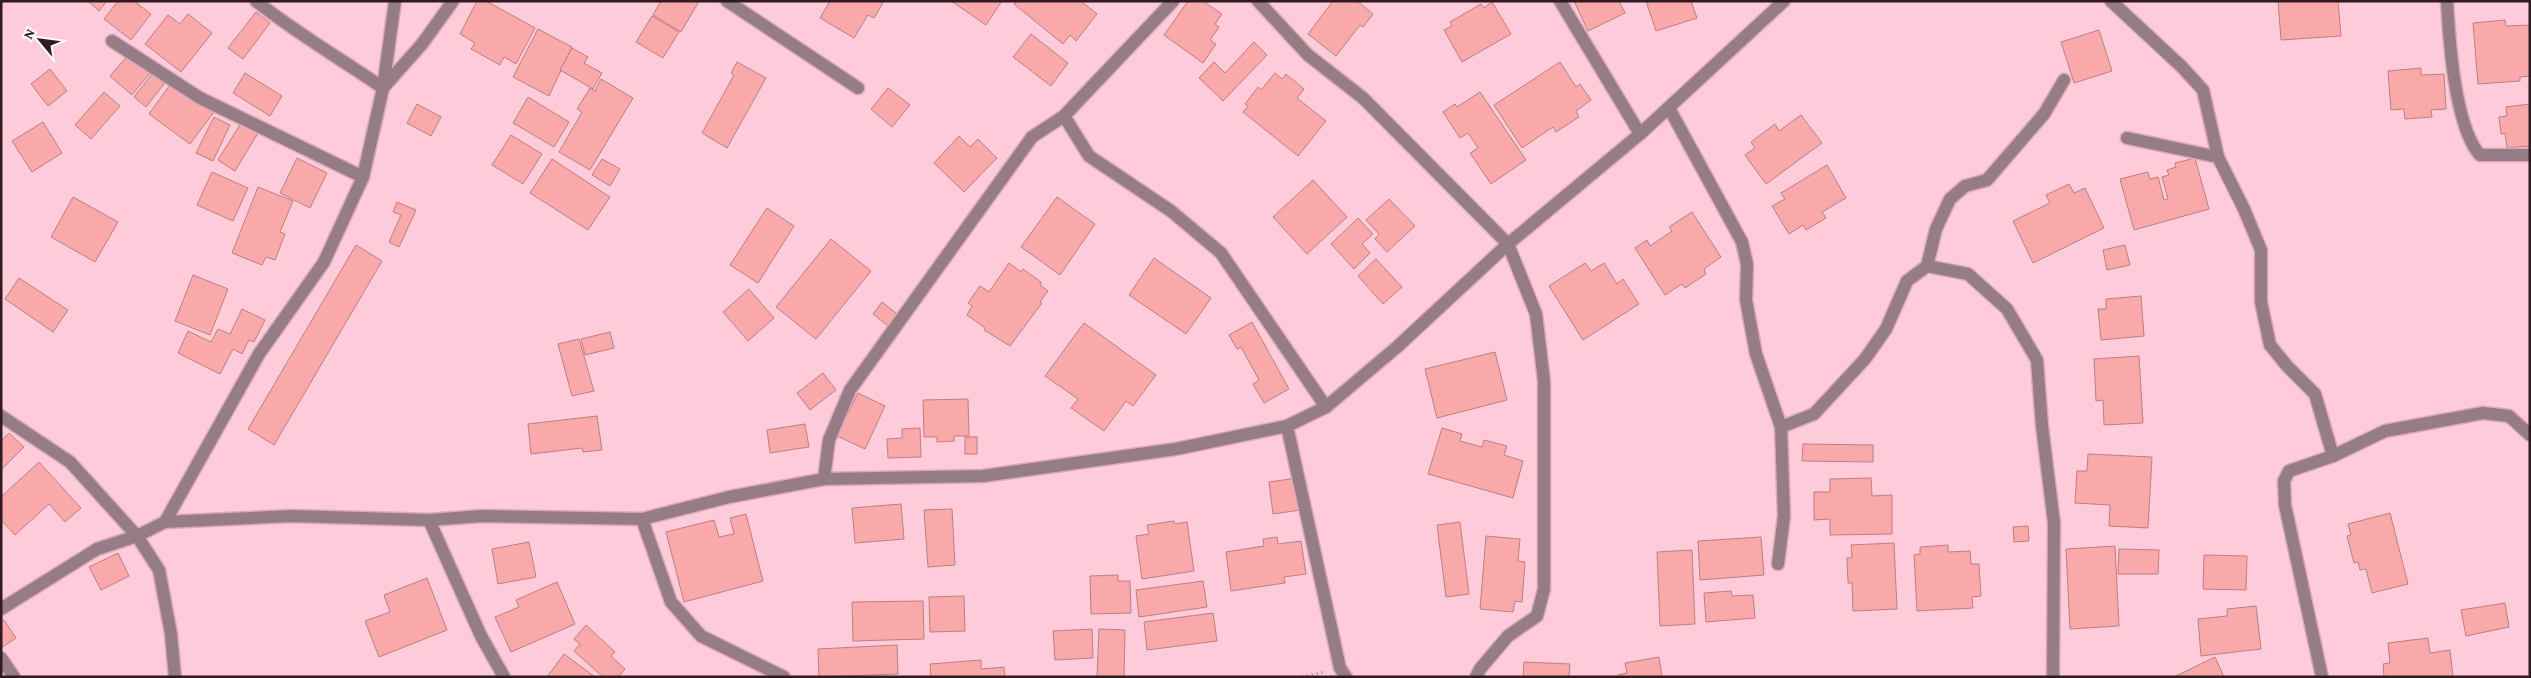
<svg xmlns="http://www.w3.org/2000/svg" width="2531" height="678" font-family="'Crimson Pro',serif">
<style>
.building{fill:#f9a9aa;stroke:#bc7f80}
.lines{fill:none;stroke-linecap:round;stroke-linejoin:round}
.minor-casing{stroke:#d9abba;stroke-width:15}
.path{stroke:#ab8490;stroke-width:3;stroke-dasharray:1 4;stroke-linecap:butt}
.minor{stroke:#967c84;stroke-width:12}
</style>
<rect width="100%" height="100%" fill="#fecbdb"/>
<!-- building -->
<g class="building">
<polygon points="88,1 107,1 99,11"/>
<polygon points="118,1 134,1 151,14 131,40 104,19"/>
<polygon points="477,1 486,1 535,28 516,64 504,57 500,65 471,49 475,43 460,34"/>
<polygon points="661,1 695,1 698,3 681,32 653,15"/>
<polygon points="830,1 879,1 883,3 874,18 868,15 854,38 820,18"/>
<polygon points="951,1 1002,1 986,25"/>
<polygon points="1016,1 1081,1 1097,14 1076,41 1070,35 1063,44 1014,4"/>
<polygon points="1188,1 1203,1 1222,14 1215,24 1219,27 1210,40 1216,44 1203,63 1164,35"/>
<polygon points="1333,1 1357,1 1373,14 1363,27 1360,25 1336,56 1308,34"/>
<polygon points="1574,1 1619,1 1625,13 1588,31"/>
<polygon points="1646,1 1691,1 1697,18 1656,31"/>
<polygon points="2278,1 2338,1 2341,36 2281,40"/>
<polygon points="1492,2 1511,34 1462,62 1444,30 1452,26 1450,22 1481,4 1484,8"/>
<polygon points="256,12 270,23 243,59 228,48"/>
<polygon points="188,14 212,33 181,72 145,44 168,15 180,24"/>
<polygon points="652,16 679,32 663,58 636,42"/>
<polygon points="2505,20 2506,26 2530,25 2530,76 2520,77 2520,81 2478,84 2473,23"/>
<polygon points="538,29 572,47 549,96 513,77"/>
<polygon points="2099,30 2112,71 2074,83 2061,42"/>
<polygon points="1031,34 1068,63 1051,86 1013,57"/>
<polygon points="1254,42 1267,55 1223,101 1199,78 1214,62 1225,73"/>
<polygon points="572,48 588,57 584,63 602,73 593,89 560,70"/>
<polygon points="128,55 150,73 132,95 110,76"/>
<polygon points="737,62 766,78 727,148 702,133 734,75 731,73"/>
<polygon points="1560,62 1576,87 1580,84 1591,100 1576,111 1579,117 1556,132 1553,127 1522,148 1494,105"/>
<polygon points="2421,68 2421,75 2444,74 2446,109 2431,110 2432,117 2405,119 2404,109 2391,110 2388,71"/>
<polygon points="50,69 67,91 48,106 31,84"/>
<polygon points="245,73 282,96 270,116 233,93"/>
<polygon points="1275,73 1282,79 1286,74 1304,89 1297,98 1326,121 1298,156 1243,112 1248,106 1245,104 1258,87 1261,90"/>
<polygon points="152,74 164,84 146,107 134,97"/>
<polygon points="601,79 633,98 590,170 559,152 582,112 577,109 590,88 595,91"/>
<polygon points="172,82 214,112 190,144 149,114"/>
<polygon points="888,88 910,105 892,127 871,109"/>
<polygon points="104,92 120,106 91,139 75,125"/>
<polygon points="1480,92 1526,160 1491,184 1470,153 1478,148 1468,133 1460,138 1443,112 1455,104 1457,107"/>
<polygon points="528,97 569,122 554,147 513,123"/>
<polygon points="417,104 441,117 431,136 407,123"/>
<polygon points="2530,104 2530,146 2507,148 2505,133 2501,134 2499,117 2507,116 2506,107"/>
<polygon points="1801,115 1822,143 1766,184 1745,155 1755,148 1751,142 1775,124 1779,131"/>
<polygon points="214,117 230,125 213,161 196,153"/>
<polygon points="43,122 62,153 32,172 12,141"/>
<polygon points="241,123 258,133 235,171 218,160"/>
<polygon points="511,135 542,154 523,184 492,165"/>
<polygon points="959,136 970,147 978,139 997,158 964,192 934,163"/>
<polygon points="297,158 327,173 310,208 280,193"/>
<polygon points="2195,158 2209,209 2134,230 2120,179 2148,172 2150,179 2158,177 2164,200 2168,199 2162,177 2169,175 2167,170 2176,167 2175,163"/>
<polygon points="552,159 610,197 588,230 530,193"/>
<polygon points="602,159 620,169 610,186 592,175"/>
<polygon points="1827,165 1846,198 1822,212 1826,218 1806,230 1803,225 1789,234 1772,206 1785,199 1781,193"/>
<polygon points="212,172 248,188 233,221 197,205"/>
<polygon points="1313,180 1347,217 1307,254 1273,217"/>
<polygon points="2069,184 2074,193 2085,188 2104,228 2033,263 2013,221 2050,203 2046,195"/>
<polygon points="258,187 293,201 280,232 285,234 275,260 266,257 262,265 232,253"/>
<polygon points="73,197 118,222 95,262 51,237"/>
<polygon points="1057,197 1095,224 1060,275 1021,247"/>
<polygon points="1389,199 1415,226 1387,252 1375,239 1379,234 1366,220"/>
<polygon points="397,202 416,210 399,247 389,242 401,215 393,212"/>
<polygon points="767,208 794,226 758,283 730,265"/>
<polygon points="1692,212 1721,257 1704,269 1706,274 1685,288 1682,284 1665,295 1635,248 1647,240 1650,246 1672,231 1669,227"/>
<polygon points="1358,218 1373,234 1362,244 1370,253 1354,269 1331,244"/>
<polygon points="831,239 871,271 816,339 776,307"/>
<polygon points="356,245 382,261 274,445 248,429"/>
<polygon points="2125,245 2130,265 2107,270 2103,250"/>
<polygon points="1154,258 1211,298 1186,334 1129,295"/>
<polygon points="1376,259 1402,287 1383,304 1358,276"/>
<polygon points="1009,263 1021,272 1023,269 1041,282 1040,285 1048,291 1040,302 1042,303 1010,346 984,330 985,328 967,315 972,306 968,303 980,286 989,292"/>
<polygon points="1585,263 1591,271 1604,263 1617,284 1623,279 1639,304 1583,340 1549,286"/>
<polygon points="193,275 228,289 210,335 175,321"/>
<polygon points="19,278 68,310 53,332 5,299"/>
<polygon points="749,289 774,318 748,341 723,312"/>
<polygon points="2141,296 2144,336 2101,340 2098,309 2106,309 2106,299"/>
<polygon points="882,302 897,314 888,326 873,314"/>
<polygon points="242,309 265,320 254,342 249,340 242,354 233,349 220,374 178,353 188,331 211,342 218,329 230,334"/>
<polygon points="1252,322 1289,389 1264,403 1253,384 1259,380 1241,347 1237,349 1229,335"/>
<polygon points="1084,323 1156,375 1133,406 1126,401 1104,431 1071,408 1078,399 1045,376"/>
<polygon points="610,332 614,348 585,355 581,339"/>
<polygon points="579,339 594,391 572,396 558,344"/>
<polygon points="1495,352 1507,400 1437,418 1425,369"/>
<polygon points="2139,356 2143,423 2104,425 2103,400 2096,401 2094,359"/>
<polygon points="823,373 836,390 810,410 797,393"/>
<polygon points="858,393 885,406 865,449 837,436"/>
<polygon points="968,399 969,436 954,436 954,441 937,442 937,437 924,437 923,400"/>
<polygon points="597,416 602,450 583,452 582,448 531,454 528,424"/>
<polygon points="805,424 809,447 770,453 767,430"/>
<polygon points="920,428 921,457 888,458 887,439 902,438 902,429"/>
<polygon points="1442,428 1462,434 1460,441 1482,447 1484,440 1507,446 1504,455 1523,461 1513,498 1428,474"/>
<polygon points="9,433 24,447 1,470 1,441"/>
<rect x="965" y="437" width="12" height="17"/>
<polygon points="1803,444 1873,445 1873,462 1802,461"/>
<polygon points="2088,454 2152,457 2148,528 2109,526 2110,505 2075,503 2077,471 2087,471"/>
<polygon points="39,462 81,508 65,522 49,504 15,535 1,520 1,497"/>
<polygon points="1297,478 1301,510 1273,514 1269,482"/>
<polygon points="1871,478 1872,496 1892,495 1892,534 1830,535 1830,519 1814,520 1814,492 1830,492 1830,479"/>
<polygon points="901,504 904,539 855,543 852,508"/>
<polygon points="952,509 955,565 928,567 924,510"/>
<polygon points="2390,513 2408,584 2372,593 2366,569 2360,570 2358,562 2354,563 2347,536 2351,535 2348,524"/>
<polygon points="746,514 763,581 684,602 666,532 714,520 719,537 734,534 730,518"/>
<polygon points="1174,521 1175,524 1187,522 1194,571 1142,579 1136,536 1149,534 1147,525"/>
<polygon points="1460,522 1469,594 1446,597 1437,525"/>
<polygon points="2028,526 2029,541 2014,542 2013,527"/>
<polygon points="1486,536 1520,539 1518,561 1525,562 1522,602 1515,601 1513,612 1480,609"/>
<polygon points="1277,537 1278,544 1301,541 1306,574 1284,577 1285,583 1231,591 1226,552 1264,546 1263,539"/>
<polygon points="1761,537 1764,575 1700,580 1698,541"/>
<polygon points="529,542 536,577 498,584 492,549"/>
<polygon points="1894,543 1897,609 1853,611 1852,583 1848,583 1847,558 1852,558 1851,545"/>
<polygon points="1948,545 1948,552 1970,551 1971,564 1979,564 1981,596 1972,597 1973,608 1917,611 1914,555 1920,554 1920,547"/>
<polygon points="2115,546 2119,626 2070,629 2066,549"/>
<polygon points="2119,549 2159,550 2158,574 2118,574"/>
<polygon points="1692,550 1695,624 1660,626 1657,552"/>
<polygon points="118,553 129,576 101,590 89,567"/>
<polygon points="2204,555 2247,556 2246,590 2203,589"/>
<polygon points="1118,575 1118,581 1130,581 1131,613 1091,614 1090,576"/>
<polygon points="427,578 447,630 379,657 365,621 390,612 384,595"/>
<polygon points="1203,581 1207,607 1139,617 1136,590"/>
<polygon points="557,582 575,624 511,652 495,617 519,607 516,600"/>
<polygon points="1731,591 1732,596 1753,595 1755,618 1706,622 1704,593"/>
<polygon points="964,596 965,631 930,632 929,597"/>
<polygon points="923,601 924,639 853,641 852,602"/>
<polygon points="2505,603 2509,627 2466,636 2461,610"/>
<polygon points="2256,606 2261,649 2201,656 2198,619 2227,616 2227,609"/>
<polygon points="1213,613 1217,641 1147,650 1144,622"/>
<polygon points="4,620 16,638 1,648 1,621"/>
<polygon points="586,625 615,652 611,656 625,669 618,677 603,677 574,651 580,644 574,639"/>
<polygon points="1092,629 1093,658 1055,660 1053,631"/>
<polygon points="1099,629 1125,630 1124,677 1097,677"/>
<polygon points="2428,638 2430,653 2450,650 2453,677 2384,677 2383,664 2390,663 2388,643"/>
<polygon points="897,645 898,674 819,677 818,649"/>
<polygon points="564,654 595,677 547,677"/>
<polygon points="1659,657 1662,677 1618,677 1618,675 1627,673 1625,663"/>
<polygon points="2215,657 2224,677 2176,677 2176,676"/>
<polygon points="981,660 981,669 1004,667 1005,677 931,677 930,664"/>
<polygon points="1524,662 1570,664 1569,677 1523,677"/>
</g>
<g class="lines">
<!-- minor casing -->
<g class="minor-casing">
<g id="minor">
<path d="M 256,1 C 296,33 341,59 383,88 L 422,44 L 453,1"/>
<polyline points="727,1 858,88"/>
<polyline points="1258,1 1308,55 1363,98 1508,244 1536,314 1544,381 1544,589 1537,616 1508,636 1480,669 1476,677"/>
<polyline points="1560,1 1640,134"/>
<polyline points="2111,1 2182,67 2203,90 2218,157"/>
<path d="M 2447,1 C 2449,40 2455,127 2480,155 L 2530,155"/>
<polyline points="112,41 200,98 363,177"/>
<polyline points="1669,108 1742,242 1747,264 1746,300 1756,354 1781,427 1784,516 1778,564"/>
<polyline points="1064,116 1089,156 1171,211 1221,253 1326,407"/>
<polyline points="2127,138 2218,157 2244,209 2261,250 2261,302 2270,345 2287,366 2315,394 2333,456"/>
<polyline points="1927,266 1968,274 2007,309 2037,360 2042,426 2054,523 2053,677"/>
<polyline points="1,416 70,462 137,536 159,570 171,634 175,677"/>
<polyline points="1287,426 1340,668 1346,677"/>
<polyline points="1781,427 1814,414 1865,359 1886,329 1907,281 1927,266 1936,229 1950,199 1965,186 1987,180 2044,114 2064,80"/>
<polyline points="824,479 829,440 850,390 1032,137 1064,116 1173,1"/>
<polyline points="642,519 671,602 701,636 784,677"/>
<polyline points="429,520 481,636 504,677"/>
<polyline points="165,522 259,354 324,262 363,177 383,88 395,1"/>
<polyline points="1,609 97,549 137,536 165,522 292,516 429,520 482,516 642,519 729,497 824,479 983,476 1176,449 1287,426 1326,407 1397,347 1508,244 1640,134 1784,1"/>
<polyline points="1,658 14,677"/>
<polyline points="2322,677 2285,505 2284,481 2289,471 2333,456 2385,431 2483,413 2509,416 2530,435"/>
</g>
</g>
<!-- path -->
<polyline class="path" points="1302,677 1324,672"/>
<!-- minor -->
<use href="#minor" class="minor"/>
</g>
<!-- border -->
<rect width="2531" height="678" fill="none" stroke="#311b22" stroke-width="5"/>
<!-- north arrow -->
<g transform="translate(40 40) rotate(299)" stroke="#fcfcfc" stroke-width="4" paint-order="stroke">
<path d="M0-4L9 19L0 12L-9 19Z" fill="#311b22"/>
<text y="-8" font-size="14" font-weight="bold" text-anchor="middle" fill="#311b22">N</text>
</g>
</svg>
